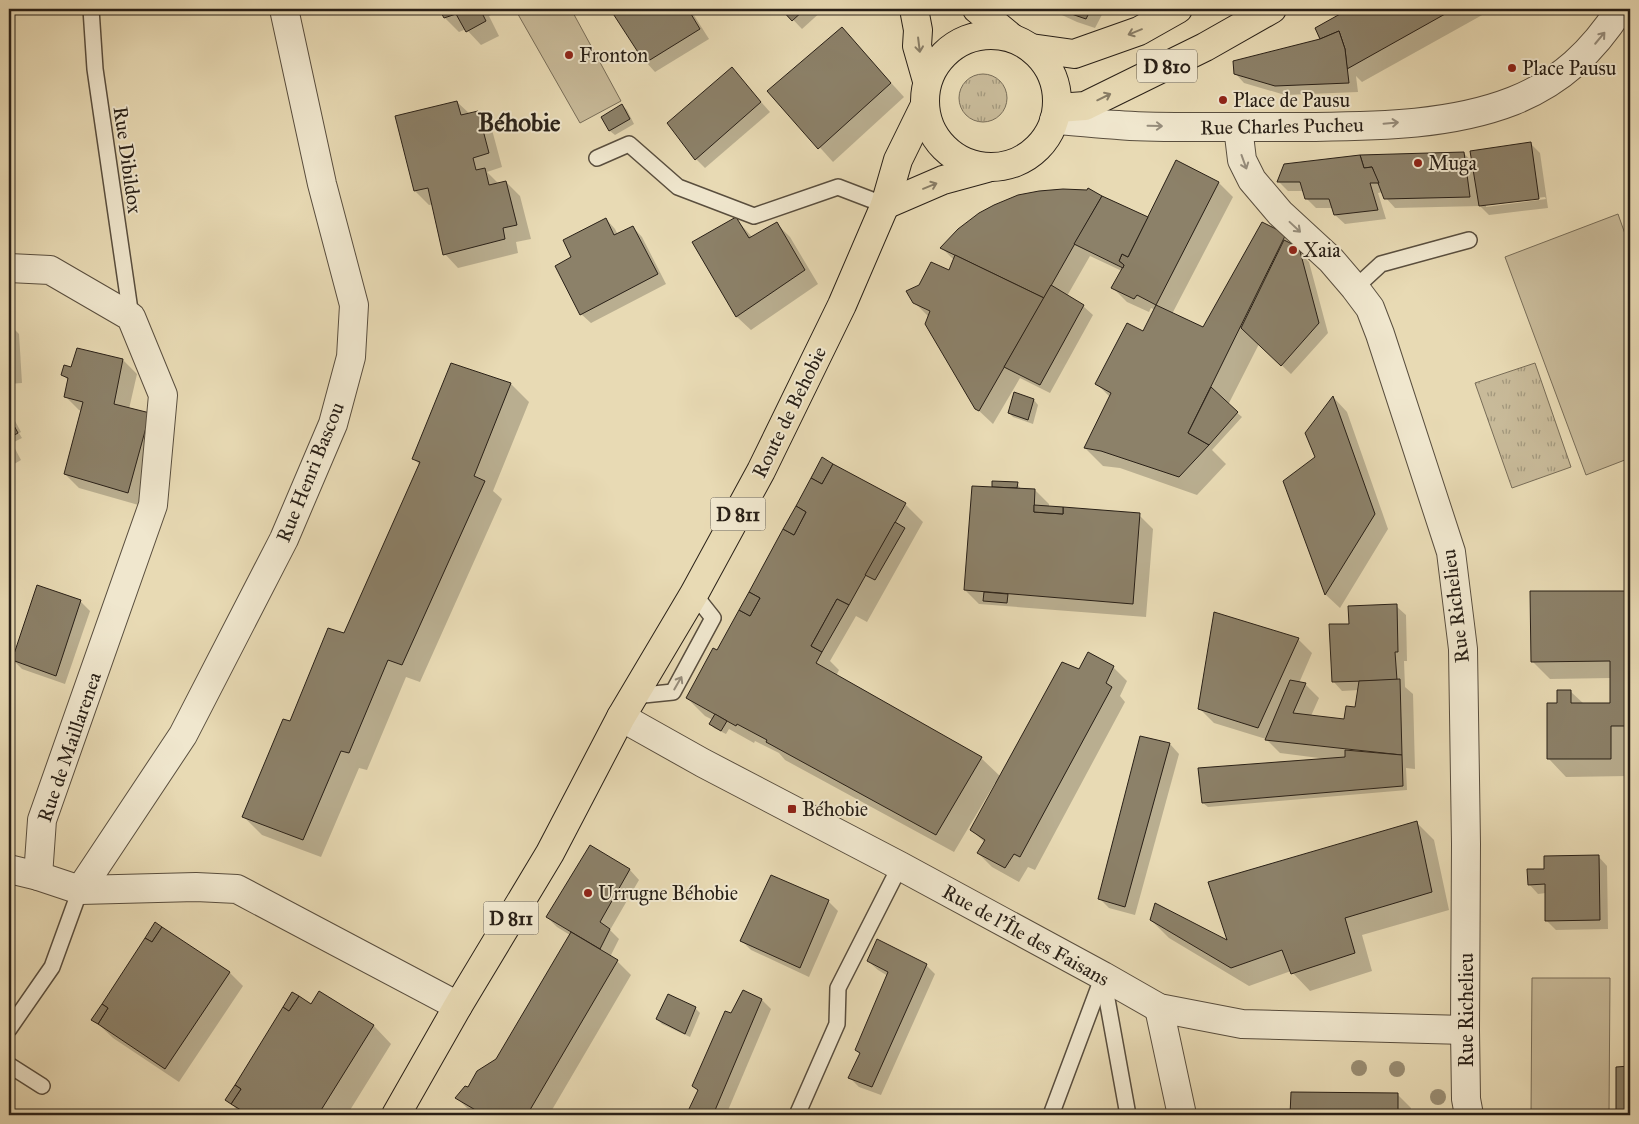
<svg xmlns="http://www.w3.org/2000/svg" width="1639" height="1124" font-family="'IM FELL Great Primer',serif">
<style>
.grass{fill:url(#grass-tufts);stroke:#786d58}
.garden{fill:#c8ba99;stroke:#786d58}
.shadow{fill:#0003;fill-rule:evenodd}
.building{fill:#8c8169;stroke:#292017}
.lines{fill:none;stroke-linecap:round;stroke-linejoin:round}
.lane-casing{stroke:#594e3e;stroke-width:18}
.street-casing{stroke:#594e3e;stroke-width:30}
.primary-casing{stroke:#292017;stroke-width:30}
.lane{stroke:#f0e7ce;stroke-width:15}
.street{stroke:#f0e7ce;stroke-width:28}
.primary{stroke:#e8dab4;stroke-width:28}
.tree{fill:#998d73}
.oneway{stroke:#887d66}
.oneway2{stroke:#968d7c}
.poi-dot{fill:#8f2418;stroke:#f0e7ce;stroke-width:2}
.labels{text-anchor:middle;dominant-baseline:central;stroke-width:4;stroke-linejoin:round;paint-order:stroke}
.shield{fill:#f0e7ce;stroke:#655c4e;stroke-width:1}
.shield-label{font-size:19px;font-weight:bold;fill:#292017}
.poi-label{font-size:20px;fill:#292017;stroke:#f0e7ce;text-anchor:start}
.street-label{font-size:20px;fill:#292017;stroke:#f0e7ce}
.district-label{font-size:25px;font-weight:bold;fill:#292017;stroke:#f0e7ce}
</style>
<defs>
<pattern id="grass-tufts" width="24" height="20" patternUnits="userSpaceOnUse" patternTransform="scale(1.25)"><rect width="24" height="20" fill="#c8ba99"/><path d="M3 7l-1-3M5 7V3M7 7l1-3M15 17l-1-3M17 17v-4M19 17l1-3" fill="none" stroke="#a2977c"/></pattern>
</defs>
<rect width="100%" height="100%" fill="#e8dab4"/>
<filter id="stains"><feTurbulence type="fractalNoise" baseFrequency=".004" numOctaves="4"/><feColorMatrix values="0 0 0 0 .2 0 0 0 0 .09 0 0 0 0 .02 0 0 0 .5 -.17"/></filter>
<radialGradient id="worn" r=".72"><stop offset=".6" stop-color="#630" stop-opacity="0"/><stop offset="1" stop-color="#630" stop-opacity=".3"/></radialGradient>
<!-- grass -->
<g class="grass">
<circle cx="983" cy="98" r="24"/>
<polygon points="1535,363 1571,467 1512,488 1475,383"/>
</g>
<!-- garden -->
<g class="garden">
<polygon points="515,9 571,9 621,101 580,123"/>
<polygon points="1618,214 1630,248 1630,458 1586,475 1505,257"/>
<polygon points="1532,978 1610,978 1609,1115 1531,1115"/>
</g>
<!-- shadow -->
<g class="shadow">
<polygon points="441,9 495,9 497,12 489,16 499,36 481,45 466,29 459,32 445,18"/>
<polygon points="612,9 690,9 709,39 655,72 646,62"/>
<polygon points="783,9 824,9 802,29"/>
<polygon points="1049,9 1105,9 1095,28 1077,22"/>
<polygon points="1352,9 1493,9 1362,82 1356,76 1358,92 1285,95 1244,83 1235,73 1322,40 1317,29"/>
<polygon points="841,28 904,97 833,162 769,91"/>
<polygon points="732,69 770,112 705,168 696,159"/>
<polygon points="457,102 470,114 477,112 491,126 502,167 487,172 499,184 506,182 520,196 531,239 516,242 518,253 458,268 445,254 433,204 429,205 415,191"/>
<polygon points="622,105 627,110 634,124 615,135 610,131 603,117"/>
<path d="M 1530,143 L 1540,153 L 1548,208 L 1489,215 L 1480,206 L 1395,208 L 1386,198 L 1383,192 L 1378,193 L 1386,219 L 1345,224 L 1335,215 L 1333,208 L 1316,208 L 1306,198 L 1304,191 L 1288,191 L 1278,181 L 1463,153 L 1473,162 ZM 1545,197 L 1546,199 L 1486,207 L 1486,204 Z"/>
<polygon points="1176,161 1219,183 1233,197 1172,314 1204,329 1286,235 1304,253 1302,255 1309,262 1328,333 1291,374 1259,344 1228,405 1242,417 1212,450 1226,464 1197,495 1120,468 1103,466 1085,448 1110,397 1097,384 1143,332 1155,310 1151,308 1149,312 1127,302 1113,288 1122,271 1090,256 1067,296 1083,306 1093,315 1050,393 1020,378 993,424 976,408 929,317 914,302 949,271 954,260 942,248 1148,219"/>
<polygon points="606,219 615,229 618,235 633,227 642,237 666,284 591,323 581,314 573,257"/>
<polygon points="736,219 752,237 776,223 790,237 818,284 751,330 737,317 694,243"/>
<polygon points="9,324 19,334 22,383 9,384"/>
<polygon points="123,360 137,374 129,409 149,414 142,506 79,488 65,474 82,411 79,410 65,396 69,381 63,375 72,368"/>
<polygon points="451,365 511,384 529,402 493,491 502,499 420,682 406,677 367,770 359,768 321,857 262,835 244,817 291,723 345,635 420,465 414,459"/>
<polygon points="1015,394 1034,400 1038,405 1033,424 1013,417 1009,413"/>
<polygon points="1334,398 1347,412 1388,529 1340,608 1326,595 1284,482 1317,458"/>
<polygon points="9,410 21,432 19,433 22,438 12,443 21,460 9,467"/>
<polygon points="834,466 905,504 923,522 867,622 856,616 830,661 839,670 836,676 981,758 1001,777 1079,670 1113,667 1127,681 1120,696 1125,702 1035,870 1028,867 1019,882 992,867 978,853 985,843 972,830 997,784 995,783 954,852 785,760 779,753 755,741 754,743 729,729 726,734 714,728 710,724 713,720 705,716 687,698 718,652"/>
<polygon points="1017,484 1022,490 1035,490 1049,504 1049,507 1139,515 1153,529 1146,617 979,604 965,590 995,489 993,486"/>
<polygon points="1531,592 1630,592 1630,744 1628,744 1628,776 1566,777 1549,759 1558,705 1570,691 1584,704 1612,704 1611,678 1550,679 1532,661"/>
<polygon points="80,601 90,611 65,684 22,669 13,660"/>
<polygon points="1396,606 1406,615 1407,661 1404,661 1405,687 1413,694 1415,769 1406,768 1407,790 1208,807 1203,803 1199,770 1327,759 1280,753 1266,739 1214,723 1200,709 1298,639 1312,653 1299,683 1305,684 1319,698 1311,716 1345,720 1356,709 1359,690 1342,691 1333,681 1350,625"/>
<polygon points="1141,738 1170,744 1179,754 1135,915 1109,908 1099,898"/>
<polygon points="1416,822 1434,840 1449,910 1362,935 1372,971 1310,991 1291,971 1249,986 1169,938 1151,920 1229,942"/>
<polygon points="590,846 630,870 639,880 610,930 619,939 610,957 617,961 631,975 549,1115 477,1115 471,1112 457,1098 469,1088 497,1060 570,935 557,927 547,917"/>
<polygon points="1598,856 1607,866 1608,929 1556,930 1546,920 1546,893 1538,894 1529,884 1545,870"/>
<polygon points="772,876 828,901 838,911 809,977 751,950 741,940"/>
<polygon points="868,961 926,965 935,974 881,1095 859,1087 850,1078 861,1054 888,976 878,970"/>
<polygon points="229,972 243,986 179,1082 113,1038 93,1019"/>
<polygon points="743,991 762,1000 771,1009 726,1115 695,1115 690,1110"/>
<polygon points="320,993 374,1026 391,1044 347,1115 243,1115 231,1104 312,1006"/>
<polygon points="695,1008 700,1013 690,1037 662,1024 657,1019"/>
<rect x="1617" y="1068" width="13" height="47"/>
<polygon points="1292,1093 1397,1094 1411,1108 1411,1115 1292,1115"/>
</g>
<!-- building -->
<g class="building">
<polygon points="439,9 480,9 486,21 466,32 456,14 444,18"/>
<polygon points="610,9 688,9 700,29 645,63"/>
<polygon points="781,9 805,9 792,21"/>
<polygon points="1057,9 1091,9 1086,19"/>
<polygon points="1349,9 1454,9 1347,69 1345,49 1339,31 1320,39 1315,28"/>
<polygon points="842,27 891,83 818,149 767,91"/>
<polygon points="1339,31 1345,49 1349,83 1275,86 1234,74 1233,61 1320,39"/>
<polygon points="732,67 761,102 695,160 667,123"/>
<polygon points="457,101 461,115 478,111 489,153 473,158 476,170 485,168 489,185 506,181 517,225 503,228 505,239 443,255 428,188 414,191 395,116"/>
<polygon points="622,104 630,119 609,131 601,117"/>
<polygon points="1531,142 1539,199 1479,206 1470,151"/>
<polygon points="1464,152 1470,197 1384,199 1372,167 1364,168 1360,155"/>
<polygon points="1360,155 1364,168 1372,167 1379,183 1370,183 1378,210 1334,215 1329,199 1305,199 1300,182 1277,182 1284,164"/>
<polygon points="1176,160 1219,182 1156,305 1137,295 1134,299 1111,288 1124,265 1119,261 1122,254 1128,257"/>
<polygon points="1088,188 1102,196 1044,298 940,248 958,229 979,213 994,205 1018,195 1039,191 1063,189 1087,190"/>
<polygon points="1102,196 1148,217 1128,257 1122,254 1119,261 1124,265 1123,268 1074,244"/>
<polygon points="736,217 749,238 777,222 805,270 736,317 692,242"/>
<polygon points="606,218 614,235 633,226 658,274 580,315 555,266 571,257 563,240"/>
<polygon points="1262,222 1286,234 1188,433 1209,445 1179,477 1101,451 1084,448 1111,393 1095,384 1127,323 1143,331 1156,305 1203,327"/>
<polygon points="1284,240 1294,245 1300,251 1319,323 1281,366 1241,328"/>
<polygon points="955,255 1044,298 979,411 975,409 925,324 930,311 913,303 906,291 919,285 931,262 949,270"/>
<polygon points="1051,285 1084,305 1040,385 1004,367"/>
<polygon points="9,323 13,374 9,374"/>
<polygon points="77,348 123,359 114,404 150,413 128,493 64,474 83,402 64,397 68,378 61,375 64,365 71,367"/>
<polygon points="451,363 511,383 474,476 485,481 402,665 388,660 349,753 341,751 303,840 242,817 283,719 290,721 328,628 344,633 420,462 412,459"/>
<polygon points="1211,387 1238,412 1209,445 1188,433"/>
<polygon points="1014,392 1034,399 1028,420 1008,413"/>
<polygon points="1333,396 1375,514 1325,595 1283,481 1315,457 1305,433"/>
<polygon points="12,422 18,433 9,438 9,424"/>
<polygon points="822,457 833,464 822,484 811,478"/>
<polygon points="833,464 906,503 849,605 837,599 811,646 822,652 816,663 982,757 936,835 766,742 767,740 737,724 736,726 686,698 713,648 717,650 739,610 750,616 760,598 749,592 783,529 794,535 806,512 796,506 811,478 822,484"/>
<polygon points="992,481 1018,482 1017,488 992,487"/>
<polygon points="972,486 1035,489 1034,512 1063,514 1063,507 1140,513 1133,604 964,590"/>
<polygon points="1034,505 1063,507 1063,514 1034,512"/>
<polygon points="796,506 806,512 794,535 783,529"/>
<polygon points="895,522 905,528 875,580 865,575"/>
<polygon points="37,585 81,600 56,676 12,660"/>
<polygon points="1530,591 1630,591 1630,726 1611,726 1611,759 1547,759 1547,703 1557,703 1557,690 1571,690 1571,703 1610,703 1610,661 1531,662"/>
<polygon points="749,592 760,598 750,616 739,610"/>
<polygon points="984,592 1008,594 1007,603 983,601"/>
<polygon points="837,599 849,605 822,652 811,646"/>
<polygon points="1397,604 1398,652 1395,652 1397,680 1332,682 1329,624 1349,624 1348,606"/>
<polygon points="1214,612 1299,638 1258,728 1198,709"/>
<polygon points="1088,652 1114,666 1106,683 1112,687 1020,857 1014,854 1005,868 977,853 985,840 970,830 1062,662 1079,669"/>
<polygon points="1400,679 1402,755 1265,740 1290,680 1306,683 1293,713 1344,719 1346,706 1355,707 1359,681"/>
<polygon points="715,714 727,721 721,731 709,724"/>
<polygon points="1140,736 1170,743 1125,907 1098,899"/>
<polygon points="1345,750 1402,755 1403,786 1202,803 1198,768 1345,757"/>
<polygon points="1417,821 1432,892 1345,918 1355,953 1291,974 1282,950 1231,968 1150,920 1155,903 1227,940 1208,882"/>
<polygon points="590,845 630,869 600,922 610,929 600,949 546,917"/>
<polygon points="1599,855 1600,920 1545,921 1545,884 1528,885 1527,869 1544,869 1544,856"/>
<polygon points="771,875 829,900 800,968 740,941"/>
<polygon points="155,922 162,927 152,942 145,938"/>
<polygon points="162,927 230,972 165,1069 98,1024 108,1008 102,1004 145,938 152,942"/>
<polygon points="571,932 618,960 527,1115 484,1115 455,1098 465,1086 468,1087 477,1071 496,1059"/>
<polygon points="877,939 927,964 872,1087 848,1078 860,1053 855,1050 888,972 867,961"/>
<rect x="1628" y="960" width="2" height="47"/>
<polygon points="743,990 762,999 713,1115 700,1115 688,1111 698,1090 692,1086 725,1011 731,1013"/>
<polygon points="319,991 374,1025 318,1115 242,1115 244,1112 231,1104 241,1089 235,1085 283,1007 289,1011 299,996 311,1004"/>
<polygon points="292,992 299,996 289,1011 283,1007"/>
<polygon points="668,994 696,1007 685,1034 656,1019"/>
<polygon points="102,1004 108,1008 98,1024 91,1020"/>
<polygon points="1630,1066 1630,1115 1616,1115 1616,1067"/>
<polygon points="235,1085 241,1089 231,1104 225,1100"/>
<polygon points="1291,1092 1398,1093 1398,1115 1290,1115"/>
</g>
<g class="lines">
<!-- lane casing -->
<g class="lane-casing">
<g id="lane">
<polyline points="91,9 95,69 131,317"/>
<polyline points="597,158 629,144 678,187 754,216 838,187 885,205"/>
<polyline points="1355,288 1381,264 1469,240"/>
<polyline points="634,696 673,692 713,618 694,594"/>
<polyline points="1103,977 1128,1115"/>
<polyline points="9,1029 52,967 80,890"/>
<polyline points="9,1065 42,1086"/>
<polyline points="797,1115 837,1024 838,988 900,866"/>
<polyline points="1051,1115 1103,976"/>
</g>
</g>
<!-- street casing -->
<g class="street-casing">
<g id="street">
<path d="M 1054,120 C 1075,121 1096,124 1118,125 C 1140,127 1163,127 1186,127 C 1226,127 1267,127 1307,127 C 1375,126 1449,126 1513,101 C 1561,82 1593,51 1620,9"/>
<polyline points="1238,127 1242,160 1252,180 1280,213 1331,260 1355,288 1370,308 1380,334 1451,552 1463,649 1466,844 1465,1030 1466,1099 1469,1115"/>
<polyline points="9,268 50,270 131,317 163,395 153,505 42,820 38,876 80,890 196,887 237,889 458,1006"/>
<polyline points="621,717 703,763 900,866 1103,976 1159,1008 1242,1024 1465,1030"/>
<polyline points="9,869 38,876"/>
<polyline points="80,890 183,735 284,539 333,424 351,357 354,305 322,184 284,9"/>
<polyline points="1159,1008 1182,1115"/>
</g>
</g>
<!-- primary casing -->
<g class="primary-casing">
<g id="primary">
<polyline points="914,9 918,30 917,46 927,81"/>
<polyline points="977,9 1012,38"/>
<circle cx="991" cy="101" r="66"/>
<polyline points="1031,48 1074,54 1139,31 1178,9"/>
<polyline points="1058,108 1085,106 1205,47 1272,9"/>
<polyline points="885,205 943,180 987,168"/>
<polyline points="396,1115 458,1006 550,853 621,717 694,594 761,471 842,305 885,205 898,160 924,107"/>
</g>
</g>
<!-- lane -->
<use href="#lane" class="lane"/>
<!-- street -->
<use href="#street" class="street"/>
<!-- primary -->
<use href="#primary" class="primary"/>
</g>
<!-- trees -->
<g class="tree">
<circle cx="1359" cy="1068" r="8"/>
<circle cx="1397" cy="1069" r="8"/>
<circle cx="1438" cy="1097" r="8"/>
</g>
<!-- one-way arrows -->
<defs><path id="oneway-shaft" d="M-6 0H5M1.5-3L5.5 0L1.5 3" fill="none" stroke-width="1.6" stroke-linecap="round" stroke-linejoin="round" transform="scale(1.25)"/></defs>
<g class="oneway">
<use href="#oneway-shaft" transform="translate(1135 32) rotate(158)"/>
<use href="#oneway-shaft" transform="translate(919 45) rotate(83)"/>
<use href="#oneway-shaft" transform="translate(1104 97) rotate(-26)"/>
<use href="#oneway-shaft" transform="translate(930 186) rotate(-22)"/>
</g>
<g class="oneway2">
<use href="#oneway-shaft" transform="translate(1600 38) rotate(-50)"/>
<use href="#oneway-shaft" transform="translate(1391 123) rotate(-5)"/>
<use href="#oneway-shaft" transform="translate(1155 126) rotate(1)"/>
<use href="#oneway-shaft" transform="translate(1244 162) rotate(70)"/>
<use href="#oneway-shaft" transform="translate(1295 227) rotate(43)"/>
<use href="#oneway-shaft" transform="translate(678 683) rotate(-60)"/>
</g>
<!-- markers -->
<g class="poi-dot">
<circle cx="569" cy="55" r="5"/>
<circle cx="1512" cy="68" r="5"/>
<circle cx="1223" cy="100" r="5"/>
<circle cx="1418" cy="163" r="5"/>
<circle cx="1293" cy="250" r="5"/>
<rect x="787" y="804" width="10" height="10" rx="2.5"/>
<circle cx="588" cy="893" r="5"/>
</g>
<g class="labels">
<!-- shield labels -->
<g class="shield">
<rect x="1137" y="49.5" width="60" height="33" rx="4"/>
<rect x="710.5" y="497.5" width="55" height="33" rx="4"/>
<rect x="483.5" y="901.5" width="55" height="33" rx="4"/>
</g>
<g class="shield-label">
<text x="1167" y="66">D 810</text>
<text x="738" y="514">D 811</text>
<text x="511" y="918">D 811</text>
</g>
<!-- poi labels -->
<g class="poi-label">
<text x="579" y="55">Fronton</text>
<text x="1522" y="68">Place Pausu</text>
<text x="1233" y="100">Place de Pausu</text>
<text x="1428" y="163">Muga</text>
<text x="1303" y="250">Xaia</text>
<text x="802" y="809">Béhobie</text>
<text x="598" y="893">Urrugne Béhobie</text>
</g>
<!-- street labels -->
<g class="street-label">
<text transform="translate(1282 126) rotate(-1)">Rue Charles Pucheu</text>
<text transform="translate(128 160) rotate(82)">Rue Dibildox</text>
<text transform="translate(789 412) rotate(-64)">Route de Behobie</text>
<text transform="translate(310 472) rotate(-68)">Rue Henri Bascou</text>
<text transform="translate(1455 606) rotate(-97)">Rue Richelieu</text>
<text transform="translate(69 747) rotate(-71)">Rue de Maillarenea</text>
<text transform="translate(1026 935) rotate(29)">Rue de l'Île des Faisans</text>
<text transform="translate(1466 1010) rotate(-90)">Rue Richelieu</text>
</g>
<!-- district labels -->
<g class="district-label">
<text x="519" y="122">Béhobie</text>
</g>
</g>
<!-- margin -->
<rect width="1639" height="1124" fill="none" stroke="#e8dab4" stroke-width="30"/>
<rect x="10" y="10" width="1619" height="1104" fill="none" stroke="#292017" stroke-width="2.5"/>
<rect x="15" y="15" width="1609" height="1094" fill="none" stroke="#292017"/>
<rect width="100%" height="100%" filter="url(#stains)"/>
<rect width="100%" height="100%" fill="url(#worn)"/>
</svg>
